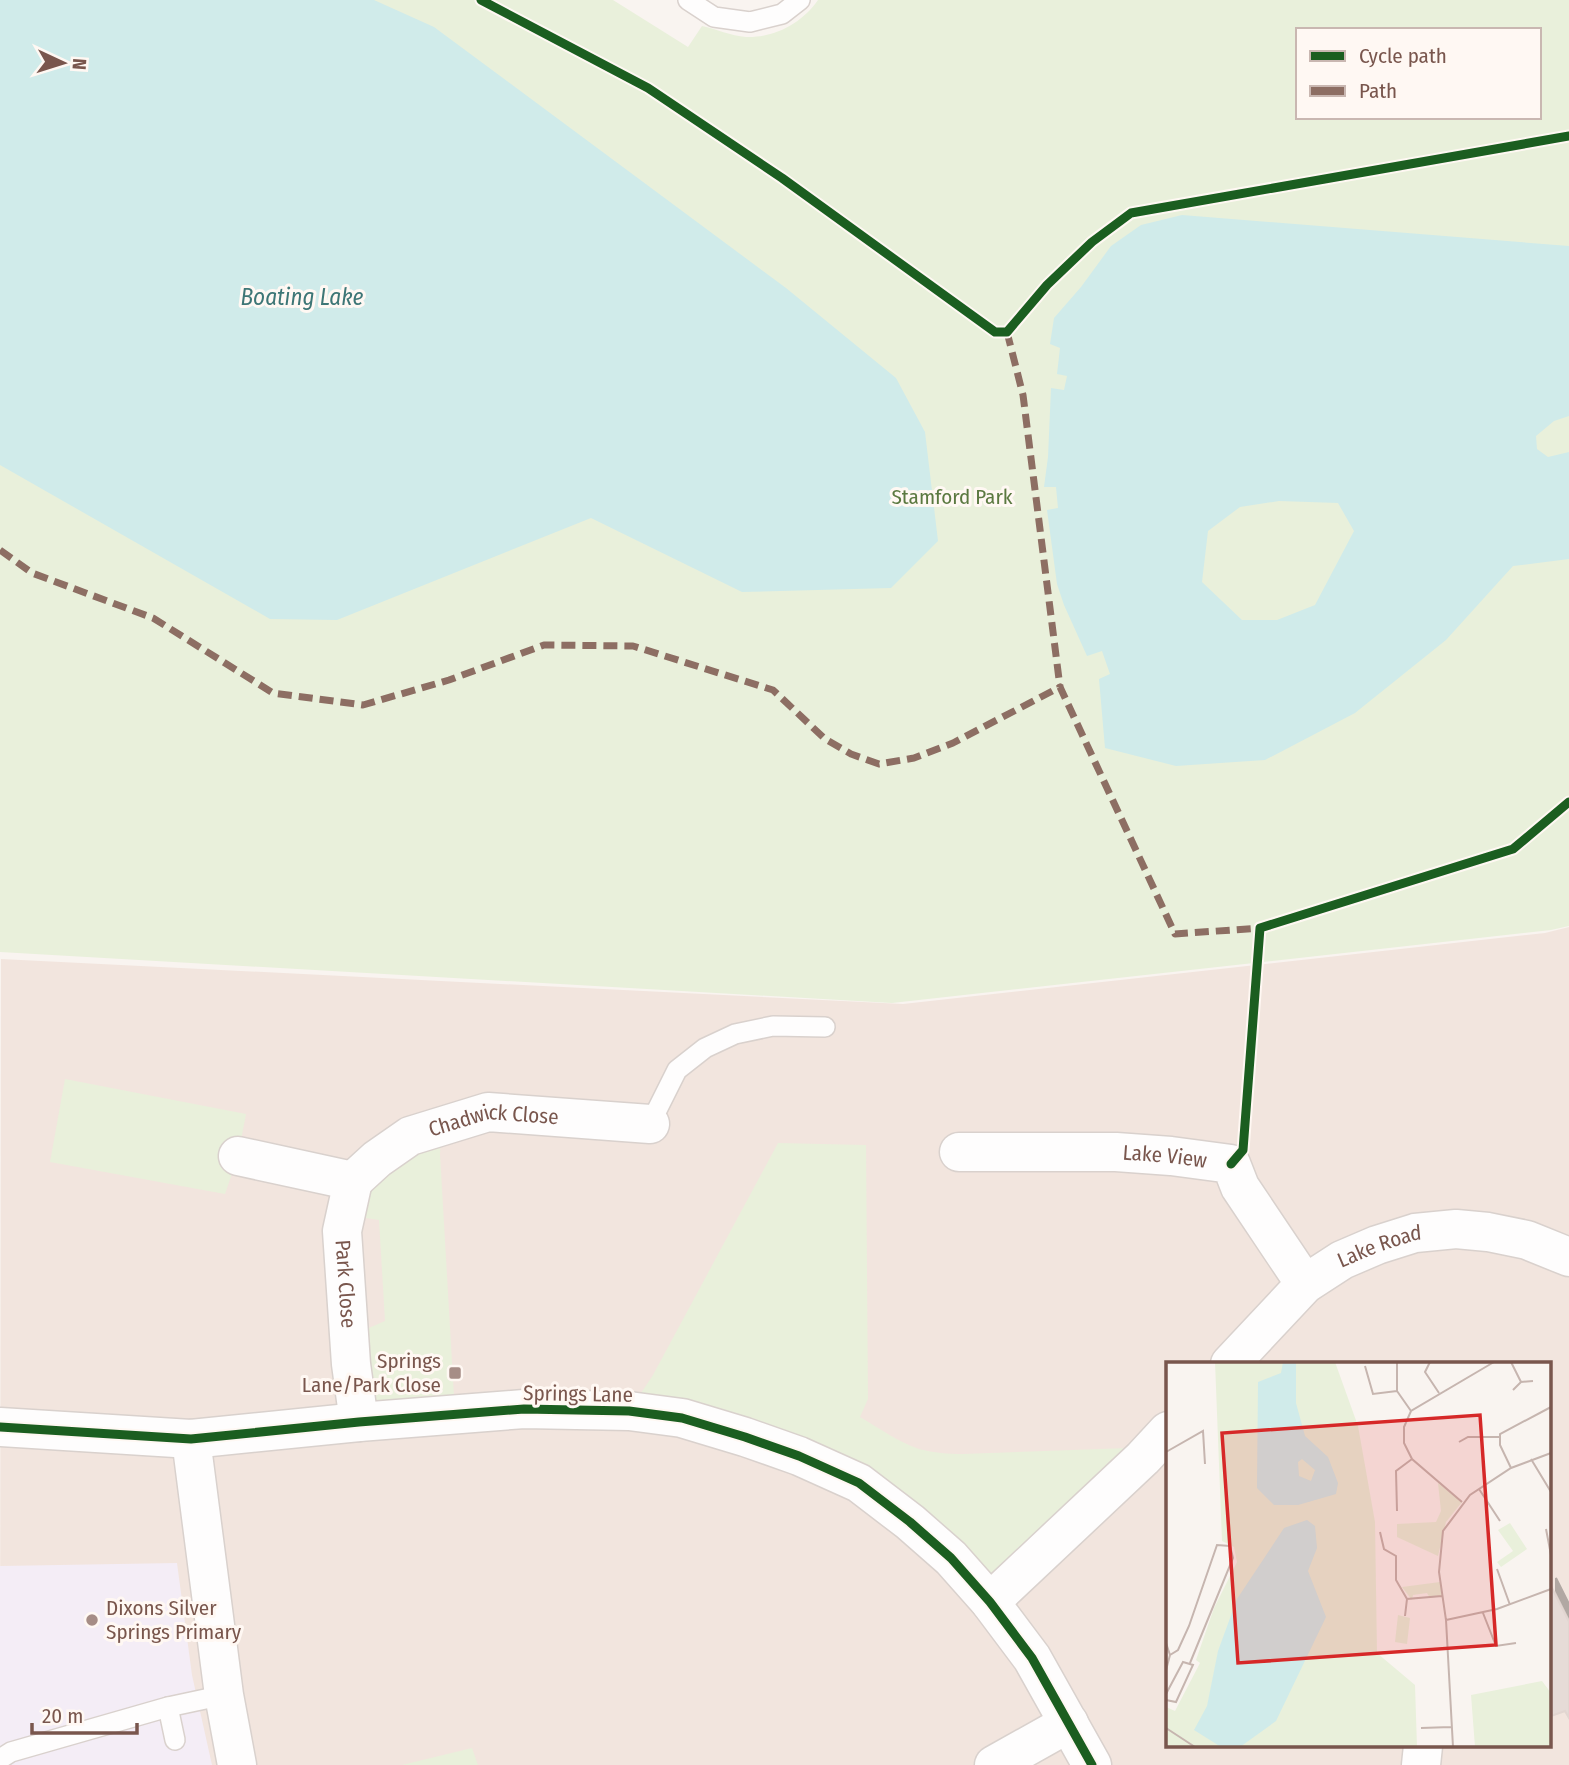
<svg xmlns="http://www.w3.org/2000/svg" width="1569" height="1765" font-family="'Fira Sans Condensed',sans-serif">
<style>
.residential{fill:#f2e5de;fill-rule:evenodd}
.education{fill:#f4edf6}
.green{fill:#e9f0db;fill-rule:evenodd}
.water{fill:#d0ebea;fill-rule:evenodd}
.building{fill:#e6dbd7;stroke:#e2d6d1;stroke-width:2;filter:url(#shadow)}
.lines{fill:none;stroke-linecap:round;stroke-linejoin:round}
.lane-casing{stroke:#d9d1cd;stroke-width:22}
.street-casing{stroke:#d9d1cd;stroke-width:41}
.lane{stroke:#fefdfd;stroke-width:19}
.street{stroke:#fefdfd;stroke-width:38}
.quiet{stroke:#8d6e63;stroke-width:7;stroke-dasharray:14 7;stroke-linecap:butt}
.cycleway-casing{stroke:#fff8f3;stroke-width:13}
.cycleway{stroke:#1b5e20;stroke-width:9}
.poi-dot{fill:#a68d86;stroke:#fff8f3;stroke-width:2.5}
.labels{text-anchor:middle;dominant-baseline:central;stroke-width:6;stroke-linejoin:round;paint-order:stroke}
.park-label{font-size:21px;fill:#5b7941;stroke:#fff8f3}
.street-label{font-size:21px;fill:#79564d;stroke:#fff8f3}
.poi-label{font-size:21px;fill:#79564d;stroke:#fff8f3;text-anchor:end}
.water-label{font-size:23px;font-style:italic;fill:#3d7676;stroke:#fff8f3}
.inset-road{fill:none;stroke:#c6b5af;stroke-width:2}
.view{fill:#d62828;fill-opacity:0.15;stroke:#d62828;stroke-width:3.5}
.inset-edge{fill:none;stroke:#79564d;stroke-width:3.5}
</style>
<defs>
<filter id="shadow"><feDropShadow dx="6" dy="-6" stdDeviation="0" flood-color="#0004"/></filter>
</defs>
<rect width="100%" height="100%" fill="#f9f4f0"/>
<!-- residential -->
<path class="residential" d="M 1569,927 L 1569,1765 L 0,1765 L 1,959 L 903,1004 L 1545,933 ZM 1168,1364 L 1550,1364 L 1550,1746 L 1168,1746 Z"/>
<!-- education -->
<polygon class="education" points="177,1563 192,1675 212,1765 0,1765 0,1566"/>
<!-- green -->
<g class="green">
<path d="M 0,0 L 613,0 L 688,47 L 702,26 C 716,29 731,36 746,37 C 775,38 802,23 818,0 L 1569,0 L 1569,926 L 1551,930 L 892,1003 L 0,952 ZM 1298,30 L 1539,30 L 1539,117 L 1298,117 Z"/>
<polygon points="65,1079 246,1114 238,1156 225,1194 50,1162"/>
<polygon points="442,1127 440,1154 455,1414 359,1422 348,1337 385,1321 379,1220 346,1215 353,1181"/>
<path d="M 778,1143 L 866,1145 L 868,1399 L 860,1417 C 879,1428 898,1442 919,1449 C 934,1453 948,1454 963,1454 L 1128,1448 L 990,1602 L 859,1483 L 629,1411 L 653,1375 Z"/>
<polygon points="472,1748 478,1765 402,1765"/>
</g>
<!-- water -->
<g class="water">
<polygon points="0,0 374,0 434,27 786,288 896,378 925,432 938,541 891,588 742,592 591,518 337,620 270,619 0,465"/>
<path d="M 1182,215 L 1569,246 L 1569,416 L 1554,421 L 1536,436 L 1537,449 L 1548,457 L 1569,452 L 1569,559 L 1513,566 L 1446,640 L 1355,713 L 1265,760 L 1176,766 L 1105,748 L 1099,679 L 1110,674 L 1102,651 L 1087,656 L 1064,605 L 1057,584 L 1047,510 L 1058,508 L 1056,487 L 1044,487 L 1048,457 L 1051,388 L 1064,390 L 1067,376 L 1057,374 L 1060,348 L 1050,344 L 1054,318 L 1081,287 L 1111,246 L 1141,225 ZM 1279,501 L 1338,503 L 1354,531 L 1315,605 L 1277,620 L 1242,620 L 1202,582 L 1208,531 L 1240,507 Z"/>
</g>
<!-- building -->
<polygon class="building" points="1550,1584 1569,1622 1569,1718 1565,1711 1551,1716 1550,1714"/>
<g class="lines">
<!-- lane casing -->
<g class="lane-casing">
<g id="lane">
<polyline points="688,0 714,17 750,22 782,14 800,0"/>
<polyline points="650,1124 677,1070 705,1048 735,1034 773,1026 825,1027"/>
<polyline points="168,1707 175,1740"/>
<polyline points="0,1759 11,1752 168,1707 224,1695"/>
</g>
</g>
<!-- street casing -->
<g class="street-casing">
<g id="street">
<path id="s1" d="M 959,1152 L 1116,1152 L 1171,1156 L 1231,1164 L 1240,1187 L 1305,1284"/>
<path id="s2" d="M 238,1156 L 353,1181 L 342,1231 L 351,1364 L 359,1422"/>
<path id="s3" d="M 353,1181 L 377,1159 L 410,1136 L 488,1112 L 650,1124"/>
<path id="s4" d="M 1230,1364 L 1305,1284 L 1342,1260 L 1377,1245 L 1415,1233 L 1456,1229 L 1488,1232 L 1527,1240 L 1569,1257"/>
<polyline points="0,1427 191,1439 359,1422 524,1409 629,1411 682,1418 745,1437 799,1456 859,1483 910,1522 951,1558 990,1602 1032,1658 1092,1765"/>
<polyline points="191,1439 224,1695 237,1765"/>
<polyline points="990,1602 1143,1458 1168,1431"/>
<polyline points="994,1765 1069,1723"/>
<polyline points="1421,1765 1423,1746"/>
</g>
</g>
<!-- lane -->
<use href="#lane" class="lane"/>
<!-- street -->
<use href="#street" class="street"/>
<!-- quiet -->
<g class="quiet">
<polyline points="1007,332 1023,395 1060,687"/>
<polyline points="0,550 32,573 153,618 273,693 363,705 449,680 544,645 633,646 773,690 825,739 851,754 879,764 914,758 953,743 1060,687 1175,934 1260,928"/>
</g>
<!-- cycleway casing -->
<g class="cycleway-casing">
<g id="cycleway">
<polyline points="481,0 648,88 782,178 995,332 1007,332 1047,285 1092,242 1131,213 1569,136"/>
<polyline points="1231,1164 1243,1150 1260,928 1513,849 1569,802"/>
<polyline points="0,1427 191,1439 359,1422 524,1409 629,1411 682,1418 745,1437 799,1456 859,1483 910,1522 951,1558 990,1602 1032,1658 1092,1765"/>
</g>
</g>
<!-- cycleway -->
<use href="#cycleway" class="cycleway"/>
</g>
<!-- markers -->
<g class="poi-dot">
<rect x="448" y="1366" width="14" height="14" rx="3.5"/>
<circle cx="92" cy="1620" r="7"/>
</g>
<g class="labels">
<!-- park labels -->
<g class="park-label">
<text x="952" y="497">Stamford Park</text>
</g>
<!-- street labels -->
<g class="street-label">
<text stroke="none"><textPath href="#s3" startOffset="159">Chadwick Close</textPath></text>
<text stroke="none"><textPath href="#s1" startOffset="206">Lake View</textPath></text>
<text stroke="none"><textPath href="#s4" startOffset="194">Lake Road</textPath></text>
<text stroke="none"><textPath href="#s2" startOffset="222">Park Close</textPath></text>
<text transform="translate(578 1394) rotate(1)">Springs Lane</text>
</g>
<!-- poi labels -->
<g class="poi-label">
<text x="441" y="1361">Springs<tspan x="441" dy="24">Lane/Park Close</tspan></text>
<text x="106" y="1608" text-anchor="start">Dixons Silver<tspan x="106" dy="24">Springs Primary</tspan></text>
</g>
<!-- water labels -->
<g class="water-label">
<text x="302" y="297">Boating Lake</text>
</g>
</g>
<!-- overview -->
<g transform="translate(1166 1362)">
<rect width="385" height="385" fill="#f9f4f0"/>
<path d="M 49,0 L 169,0 L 192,64 L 209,160 L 211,291 L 249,323 L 251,385 L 0,385 L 0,345 L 9,349 L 34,301 L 30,298 L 48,246 L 71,200 L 68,185 L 56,179 ZM 272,121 L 296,140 L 280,160 L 272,194 L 231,175 L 231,162 L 270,160 L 275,149 ZM 344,161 L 361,187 L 335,205 L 331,200 L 347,189 L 332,168 ZM 274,220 L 276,234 L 264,236 L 261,231 L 247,233 L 246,238 L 236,225 ZM 232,253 L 244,256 L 241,282 L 229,280 ZM 376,319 L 385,331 L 385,385 L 309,385 L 305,333 Z" fill="#e9f0db"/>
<path d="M 117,0 L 130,0 L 130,41 L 139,74 L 162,95 L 172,121 L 170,132 L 132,143 L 108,143 L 91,126 L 92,20 L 115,11 ZM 136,97 L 149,108 L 145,119 L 133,114 L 132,100 ZM 141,158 L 149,164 L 151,186 L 142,209 L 160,255 L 110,359 L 74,385 L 55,385 L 28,368 L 41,344 L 52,289 L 71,237 L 118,166 Z" fill="#d0ebea" fill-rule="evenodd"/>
<path class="inset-road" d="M 231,0 L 231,29 L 245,49M 264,0 L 259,10 L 273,31M 345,0 L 355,20M 199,4 L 207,32 L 231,29M 347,28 L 355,20 L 367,19M 293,80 L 302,75 L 333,75M 0,90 L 37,69 L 39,102M 365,97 L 385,130M 345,106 L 334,83 L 334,72 L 385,45M 313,127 L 334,159M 296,140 L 246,97 L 238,81 L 238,65 L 245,49 L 328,0M 231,149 L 230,109 L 246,97M 380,167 L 385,193M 214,170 L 218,187 L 230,194 L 230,218 L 241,237M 331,207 L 344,243M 317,251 L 330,284 L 350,281M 239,254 L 241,237 L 276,234M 280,258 L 331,247 L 385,227M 0,281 L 4,293 L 0,308M 4,293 L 12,288 L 23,264 L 51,183 L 64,184 L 67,196 L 24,301M 0,332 L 17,300 L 27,303 L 10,340 L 0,338M 0,366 L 29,385M 255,366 L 285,365M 287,385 L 280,258 L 273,210 L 277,169 L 304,133 L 345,106 L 385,91"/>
<path class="view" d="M 314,53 L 330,283 L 72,301 L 56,71 Z"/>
<rect width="385" height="385" class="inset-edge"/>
</g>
<!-- legend -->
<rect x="1296" y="28" width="245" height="91" fill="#fff8f3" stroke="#c9b7b1" stroke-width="2"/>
<rect x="1310" y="51" width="35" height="10" fill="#1b5e20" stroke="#c9b7b1" stroke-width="2"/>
<text x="1359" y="63" font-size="21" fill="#79564d">Cycle path</text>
<rect x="1310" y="86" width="35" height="10" fill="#8d6e63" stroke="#c9b7b1" stroke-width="2"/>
<text x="1359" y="98" font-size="21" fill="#79564d">Path</text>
<!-- north arrow -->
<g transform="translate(63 63) rotate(94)" stroke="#fff8f3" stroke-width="5" paint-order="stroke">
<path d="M0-5L12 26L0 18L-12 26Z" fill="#79564d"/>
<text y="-10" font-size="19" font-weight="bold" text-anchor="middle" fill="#79564d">N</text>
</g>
<!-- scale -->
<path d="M32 1723v10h105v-10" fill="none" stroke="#79564d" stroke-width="3.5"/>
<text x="42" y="1723" font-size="21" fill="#79564d" stroke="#fff8f3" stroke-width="5" paint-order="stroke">20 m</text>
</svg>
